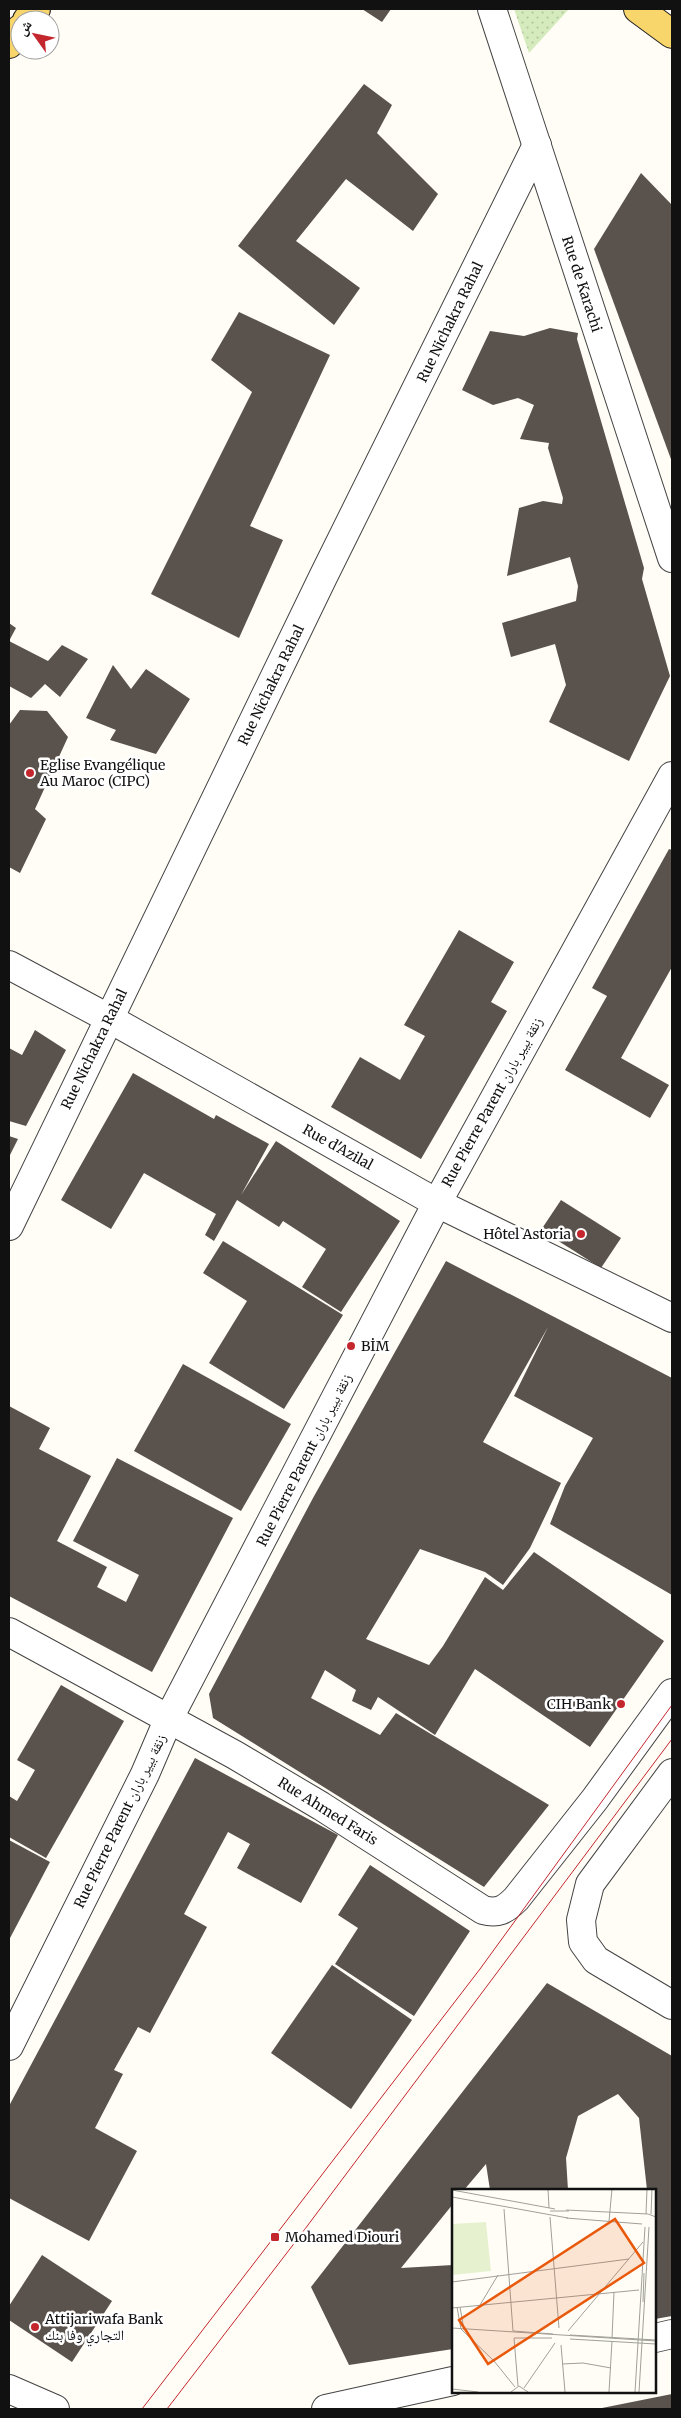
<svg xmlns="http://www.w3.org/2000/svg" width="681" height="2418" font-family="Merriweather,'Noto Naskh Arabic',serif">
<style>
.grass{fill:url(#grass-dots)}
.building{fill:#5a524d}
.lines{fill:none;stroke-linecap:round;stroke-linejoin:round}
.street-casing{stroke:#444;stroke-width:30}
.primary-casing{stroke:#222;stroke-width:30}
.street{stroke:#fff;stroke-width:28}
.primary{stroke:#f9d66b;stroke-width:28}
.tram{stroke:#c4262e;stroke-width:1}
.poi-dot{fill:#c4262e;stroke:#fff;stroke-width:2}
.labels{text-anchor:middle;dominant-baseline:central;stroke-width:5;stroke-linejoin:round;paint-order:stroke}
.street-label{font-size:14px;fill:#111;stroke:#fff}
.poi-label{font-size:14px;fill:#111;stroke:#fff;text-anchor:start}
.inset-road{fill:none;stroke:#a09f9a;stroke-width:1}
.view{fill:#e8590c;fill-opacity:0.15;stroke:#e8590c;stroke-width:2.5}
.inset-edge{fill:none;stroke:#111;stroke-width:2.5}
</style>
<defs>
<pattern id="grass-dots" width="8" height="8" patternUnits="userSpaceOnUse" patternTransform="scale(1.25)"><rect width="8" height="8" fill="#d5ebbd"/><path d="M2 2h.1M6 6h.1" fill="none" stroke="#b6c8a1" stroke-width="1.8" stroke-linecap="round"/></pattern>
</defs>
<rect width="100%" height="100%" fill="#fffdf5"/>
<!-- grass -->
<polygon class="grass" points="514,9 569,9 529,53"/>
<!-- building -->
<g class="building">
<polygon points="362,9 391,9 382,22"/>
<polygon points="364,84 392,105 377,133 438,194 413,231 346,179 296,241 360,288 334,325 238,246"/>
<polygon points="641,173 672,205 672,462 594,249"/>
<polygon points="239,312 330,355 250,526 283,540 239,638 151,594 252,392 211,360"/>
<polygon points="550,328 578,333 577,339 644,568 642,579 670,676 629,761 549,722 566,685 555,644 511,657 502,623 576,601 578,586 570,557 507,576 519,508 543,501 562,504 563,498 548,448 549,443 520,439 534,405 518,398 493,405 462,390 490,331 524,336"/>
<polygon points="9,623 16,628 9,641 48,661 62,645 88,659 60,697 45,684 31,698 9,686"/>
<polygon points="113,665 131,689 146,669 190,699 156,754 110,740 116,730 86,718"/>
<polygon points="20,710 47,711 68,737 35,809 46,819 20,873 9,867 9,725"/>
<polygon points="669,849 672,850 672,967 621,1058 669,1085 650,1118 565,1070 607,996 592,988"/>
<polygon points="459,930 514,962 491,1002 507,1011 421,1159 331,1107 360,1057 400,1080 425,1036 404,1025"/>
<polygon points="35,1030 66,1050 26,1126 9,1121 9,1048 22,1055"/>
<polygon points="133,1073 214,1119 216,1115 269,1144 241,1195 276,1141 400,1221 341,1312 302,1287 326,1249 283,1221 279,1227 237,1200 214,1241 205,1235 216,1214 144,1173 111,1229 61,1200"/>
<polygon points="9,1136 18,1139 9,1157"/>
<polygon points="561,1200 621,1238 601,1268 541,1230"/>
<polygon points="223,1241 343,1315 284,1409 209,1363 247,1301 203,1273"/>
<polygon points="446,1261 672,1378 672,1595 550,1524 565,1486 593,1438 514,1396 548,1327 483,1442 561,1483 530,1548 503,1585 485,1572 420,1549 366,1639 429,1665 443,1646 485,1577 503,1590 534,1552 664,1641 590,1747 475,1669 435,1735 378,1697 371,1710 352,1701 356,1690 325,1670 311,1698 380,1735 396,1713 549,1805 484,1887 213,1718 209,1694 313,1498"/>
<polygon points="183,1364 291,1424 241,1511 134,1451"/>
<polygon points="9,1406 50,1428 39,1449 91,1476 57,1541 107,1567 97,1587 126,1602 139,1575 73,1541 117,1458 233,1518 152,1672 9,1596"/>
<polygon points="61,1685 124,1721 46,1858 9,1837 9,1796 17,1801 35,1770 17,1760"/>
<polygon points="195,1758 338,1835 301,1903 237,1868 250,1844 228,1832 184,1914 207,1927 150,2033 138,2027 114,2070 123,2074 95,2128 137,2151 89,2241 9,2198 9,2106"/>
<polygon points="9,1840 50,1862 9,1940"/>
<polygon points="370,1865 470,1931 414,2016 335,1964 358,1928 338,1915"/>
<polygon points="332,1965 412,2020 351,2109 271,2053"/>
<polygon points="547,1983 672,2056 672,2316 655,2319 655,2190 647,2190 639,2118 618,2094 578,2116 566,2158 568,2190 490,2190 486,2164 464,2190 453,2190 453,2204 401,2268 453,2265 453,2349 349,2365 311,2287"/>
<polygon points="42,2255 112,2301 72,2362 9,2320 9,2306"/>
<polygon points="672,2394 672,2409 603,2409 602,2408"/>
</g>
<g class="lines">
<!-- street casing -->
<g class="street-casing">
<g id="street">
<polyline points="492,9 672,558"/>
<polyline points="9,965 110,1019 437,1203 672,1318"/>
<polyline points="9,1226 323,577 537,145"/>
<path d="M 9,1632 L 235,1755 L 321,1806 L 483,1910 C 498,1914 505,1910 516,1899 L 595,1799 L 672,1693"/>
<polyline points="672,1773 590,1884 581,1920 583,1942 596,1960 672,2005"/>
<polyline points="9,2046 145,1774 169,1718 437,1203 672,776"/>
<polyline points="655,2338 672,2334"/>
<polyline points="9,2389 55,2409"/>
<polyline points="326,2409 453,2381"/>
</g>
</g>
<!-- primary casing -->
<g class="primary-casing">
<g id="primary">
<polyline points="638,9 672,34"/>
<polyline points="27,20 36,9"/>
<polyline points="9,44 20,29"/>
</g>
</g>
<!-- street -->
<use href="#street" class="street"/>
<!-- primary -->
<use href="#primary" class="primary"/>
<!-- tram -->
<g class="tram">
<polyline points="142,2409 480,1969 672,1705"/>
<polyline points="167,2409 296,2241 672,1739"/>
</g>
</g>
<!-- markers -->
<g class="poi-dot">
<circle cx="30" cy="773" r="5"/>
<circle cx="581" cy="1234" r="5"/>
<circle cx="351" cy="1346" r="5"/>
<circle cx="621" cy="1704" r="5"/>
<rect x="270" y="2232" width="10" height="10" rx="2.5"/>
<circle cx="35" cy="2327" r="5"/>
</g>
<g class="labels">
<!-- street labels -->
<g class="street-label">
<text transform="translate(582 284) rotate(72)">Rue de Karachi</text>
<text transform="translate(450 322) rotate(-64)">Rue Nichakra Rahal</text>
<text transform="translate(271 685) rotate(-64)">Rue Nichakra Rahal</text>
<text transform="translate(94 1049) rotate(-64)">Rue Nichakra Rahal</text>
<text transform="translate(492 1102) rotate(-61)">Rue Pierre Parent زنقة بيير باران</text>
<text transform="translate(338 1147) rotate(29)">Rue d'Azilal</text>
<text transform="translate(304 1460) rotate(-63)">Rue Pierre Parent زنقة بيير باران</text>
<text transform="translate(328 1811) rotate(32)">Rue Ahmed Faris</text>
<text transform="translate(120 1821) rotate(-64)">Rue Pierre Parent زنقة بيير باران</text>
</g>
<!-- poi labels -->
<g class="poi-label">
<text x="40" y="765">Eglise Evangélique<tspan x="40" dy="16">Au Maroc (CIPC)</tspan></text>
<text x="571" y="1234" text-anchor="end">Hôtel Astoria</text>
<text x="361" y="1346">BİM</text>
<text x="611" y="1704" text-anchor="end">CIH Bank</text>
<text x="285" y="2237">Mohamed Diouri</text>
<text x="45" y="2319">Attijariwafa Bank<tspan x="45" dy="16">التجاري وفا بنك</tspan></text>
</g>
</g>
<!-- overview -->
<g transform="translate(452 2189)">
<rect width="204" height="204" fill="#fffdf5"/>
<path d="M 34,33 L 39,82 L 0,86 L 0,35 Z" fill="#e6f2cf"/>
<path class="inset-road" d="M 96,0 L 97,19M 0,1 L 103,20M 0,8 L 116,29M 52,20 L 61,142 L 101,145M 114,21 L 196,25 L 204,28M 98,22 L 117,22M 194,25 L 195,0M 199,25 L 200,0M 98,28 L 107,139M 114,29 L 190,35M 157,32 L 160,0M 0,93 L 177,70M 191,113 L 192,84M 28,116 L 46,86M 5,118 L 9,140 L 42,172 L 63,198M 8,118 L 12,141M 0,119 L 187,101M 0,139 L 204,152M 116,142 L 191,53M 118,146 L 204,151M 160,149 L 162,103M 118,150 L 204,155M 109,156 L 113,203M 110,175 L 131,174 L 159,179M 66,197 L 62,149 L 100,149M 72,199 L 103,154M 0,200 L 26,203M 59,203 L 67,197 L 76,203M 157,203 L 160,152M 183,203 L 193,38M 187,203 L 197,38"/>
<path class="view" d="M 163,30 L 192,74 L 36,175 L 7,131 Z"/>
<rect width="204" height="204" class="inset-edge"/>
</g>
<!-- border -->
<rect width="681" height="2418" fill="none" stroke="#111111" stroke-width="20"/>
<!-- north arrow -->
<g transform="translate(35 35) rotate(303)"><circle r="24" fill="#ffffff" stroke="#a0a0a0"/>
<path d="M0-4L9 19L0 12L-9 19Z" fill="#c4262e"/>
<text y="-8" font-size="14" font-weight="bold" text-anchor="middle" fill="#111111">ش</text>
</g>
</svg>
